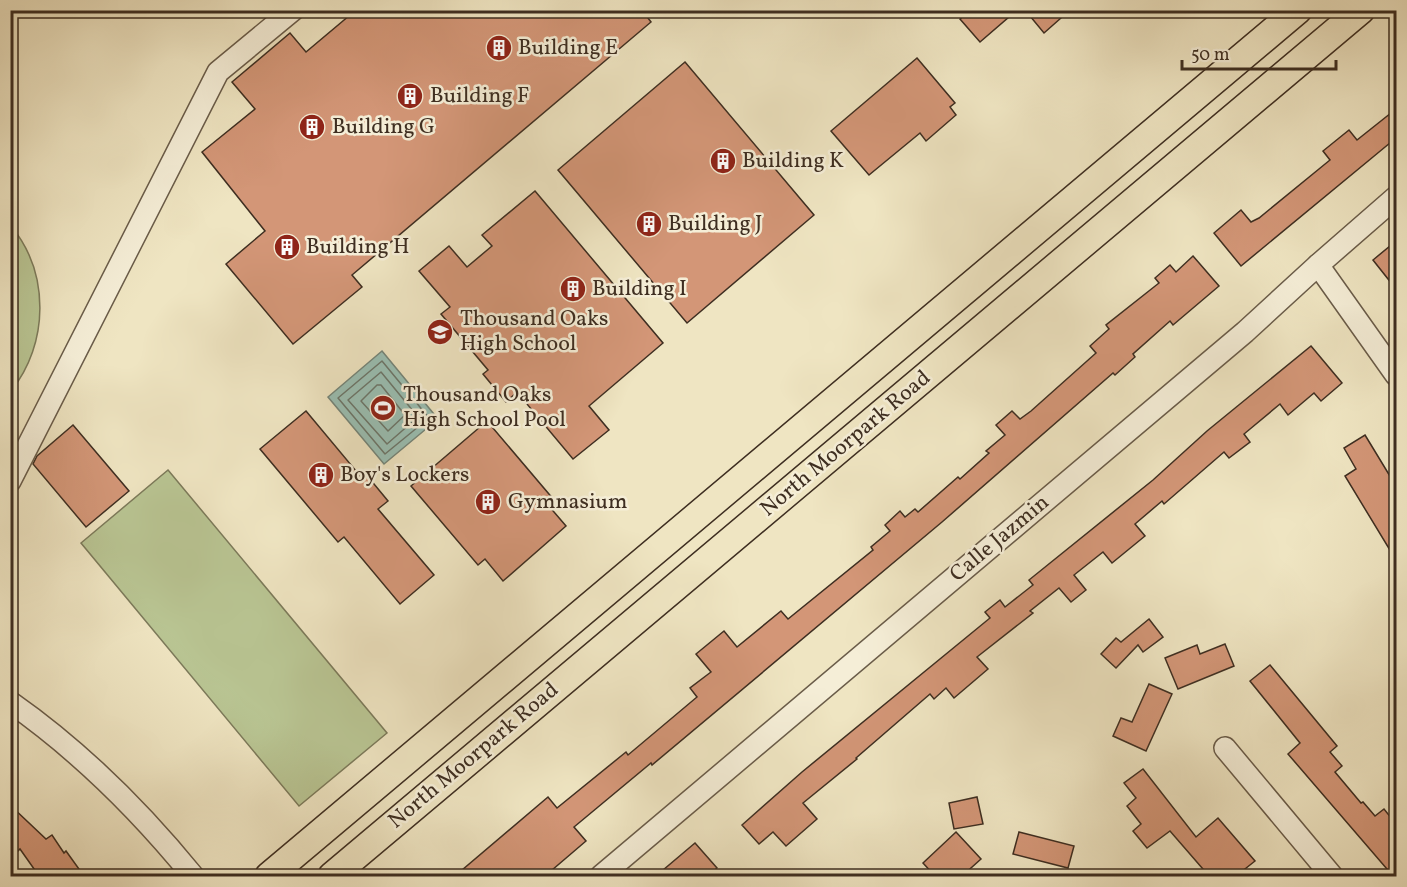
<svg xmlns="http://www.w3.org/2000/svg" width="1407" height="887" font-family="Vollkorn,serif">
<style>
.green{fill:#b9c593;stroke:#7c7a5a;stroke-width:1.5}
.water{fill:#9abfb3;stroke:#758579;stroke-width:1.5}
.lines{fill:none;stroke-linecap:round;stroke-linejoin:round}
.shore{stroke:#6c766a;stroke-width:1.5}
.building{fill:#d39677;stroke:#3e2e21;stroke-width:1.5}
.minor-casing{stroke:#6a5c49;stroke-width:24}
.major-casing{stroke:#3e2e21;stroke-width:30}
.minor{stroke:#f5eed7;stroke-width:21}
.major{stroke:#efe5c2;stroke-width:27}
.labels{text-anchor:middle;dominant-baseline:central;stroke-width:5;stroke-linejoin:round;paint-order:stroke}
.poi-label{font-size:22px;fill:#3e2e21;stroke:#f5eed7;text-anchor:start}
.street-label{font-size:22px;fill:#3e2e21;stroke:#f5eed7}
</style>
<rect width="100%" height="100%" fill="#efe5c2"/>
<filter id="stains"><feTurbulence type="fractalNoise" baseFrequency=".00333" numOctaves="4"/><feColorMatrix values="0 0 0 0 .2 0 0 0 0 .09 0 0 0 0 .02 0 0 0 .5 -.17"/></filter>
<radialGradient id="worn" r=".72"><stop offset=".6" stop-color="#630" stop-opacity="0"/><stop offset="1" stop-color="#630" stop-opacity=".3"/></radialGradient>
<!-- green -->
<g class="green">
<path d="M 11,226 C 50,273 49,344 11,391 Z"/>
<polygon points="168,470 387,733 299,806 81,543"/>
</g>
<!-- water -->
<polygon class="water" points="382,351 438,419 384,464 328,397"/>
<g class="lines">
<!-- shore -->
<g class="shore">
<polygon points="382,361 429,418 385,454 338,398"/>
<polygon points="381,372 418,417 387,444 348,400"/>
<polygon points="377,385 381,385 405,415 388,431 361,401"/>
</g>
</g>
<!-- building -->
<g class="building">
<polygon points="356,10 642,10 651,22 352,275 362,287 293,344 226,264 265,231 202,152 255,109 232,82 290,33 306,52"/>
<polygon points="971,10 1017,10 980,42 960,19"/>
<polygon points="1025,10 1070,10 1044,33"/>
<polygon points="917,58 955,103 950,107 956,115 926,141 920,133 869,175 831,131"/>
<polygon points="685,62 814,215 687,323 558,170"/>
<polygon points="1396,109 1396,138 1241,266 1214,233 1241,210 1251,222 1259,218 1330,160 1323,151 1349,130 1357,140"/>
<polygon points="535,191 663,343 589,406 609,430 573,459 517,392 506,402 483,374 488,370 441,314 450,307 419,271 449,246 467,267 492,246 482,235"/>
<polygon points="1396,241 1396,289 1373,260"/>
<polygon points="1193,256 1219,286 1173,325 1170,321 1133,354 1135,357 1115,375 1113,373 942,522 652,765 651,763 574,827 586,841 545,876 455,876 548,797 557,808 626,752 628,755 697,697 690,688 711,672 696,654 724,631 737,647 781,611 788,619 873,550 871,547 890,531 885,525 900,511 905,517 915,509 918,512 958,477 960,479 989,453 986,451 1005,435 996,425 1012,411 1020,419 1031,411 1096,353 1090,346 1109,329 1106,325 1159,283 1155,278 1170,265 1176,272"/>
<polygon points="1311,346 1342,383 1321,401 1314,393 1288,415 1280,404 1244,434 1250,442 1229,458 1224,452 1164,504 1162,501 1135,524 1145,536 1112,563 1103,552 1074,575 1086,590 1071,602 1059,588 1030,611 1033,613 977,657 988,669 954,698 946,688 934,699 930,694 856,758 857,759 803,803 817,819 786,846 773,832 759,844 742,825 802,772 990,618 985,612 1000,600 1005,607 1033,585 1029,580 1153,480 1207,431"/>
<polygon points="306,411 361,477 365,473 388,501 378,509 434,575 400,604 344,537 338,542 260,449"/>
<polygon points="487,421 554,500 548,505 566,526 503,581 485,559 478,565 411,486"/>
<polygon points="73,425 129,491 86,527 33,464 37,456"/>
<polygon points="1365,435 1396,486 1396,560 1345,476 1356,469 1344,448"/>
<polygon points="1149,619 1163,637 1143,652 1138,645 1116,668 1101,654 1116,638 1121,642"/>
<polygon points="1225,644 1234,666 1178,689 1165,658 1197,645 1200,654"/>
<polygon points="1270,665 1337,746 1330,752 1342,766 1335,772 1361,803 1363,802 1375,816 1384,809 1396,824 1396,876 1393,876 1288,754 1300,743 1250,681"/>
<polygon points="1149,684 1172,694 1146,751 1113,736 1121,718 1132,722"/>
<polygon points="1143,769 1196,837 1218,818 1255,861 1236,876 1209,876 1170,831 1147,848 1133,831 1141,824 1127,806 1136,798 1124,783"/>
<polygon points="977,797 983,824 954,829 949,803"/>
<polygon points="10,805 46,839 52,835 64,853 66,851 84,876 39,876 20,849 10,859"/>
<polygon points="956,832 981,859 962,876 935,876 923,863"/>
<polygon points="1019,832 1074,846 1068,868 1013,854"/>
<polygon points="695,843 717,868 708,876 656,876"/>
</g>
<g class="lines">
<!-- minor casing -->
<g class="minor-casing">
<g id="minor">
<polyline points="1318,265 1396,375"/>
<polyline points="10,481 218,72 293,10"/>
<path d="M 10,702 C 80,751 140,811 193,876"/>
<polyline points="1225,748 1332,876"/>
<polyline points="601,876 1245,332 1318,265 1396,197"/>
</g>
</g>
<!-- major casing -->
<g class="major-casing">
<g id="major">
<polyline points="269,876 1298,10"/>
<polyline points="332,876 1361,10"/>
</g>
</g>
<!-- minor -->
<use href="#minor" class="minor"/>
<!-- major -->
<use href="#major" class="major"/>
</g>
<!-- icons -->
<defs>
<g id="building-disc" transform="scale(1.35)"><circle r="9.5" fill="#8f2418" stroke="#f5eed7"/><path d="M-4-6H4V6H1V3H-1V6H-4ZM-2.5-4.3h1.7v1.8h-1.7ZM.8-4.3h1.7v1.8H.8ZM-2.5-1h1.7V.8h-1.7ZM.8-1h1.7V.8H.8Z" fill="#fff"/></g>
<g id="school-disc" transform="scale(1.35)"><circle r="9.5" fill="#8f2418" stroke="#f5eed7"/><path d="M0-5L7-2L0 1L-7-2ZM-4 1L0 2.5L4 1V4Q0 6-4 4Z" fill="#fff"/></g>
<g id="stadium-disc" transform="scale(1.35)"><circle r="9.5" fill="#8f2418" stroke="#f5eed7"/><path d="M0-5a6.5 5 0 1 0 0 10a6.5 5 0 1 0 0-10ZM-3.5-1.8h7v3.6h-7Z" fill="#fff"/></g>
</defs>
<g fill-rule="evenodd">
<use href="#building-disc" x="499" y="48"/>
<use href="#building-disc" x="410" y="96"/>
<use href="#building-disc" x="312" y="127"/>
<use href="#building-disc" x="723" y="161"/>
<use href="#building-disc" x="649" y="224"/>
<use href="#building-disc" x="287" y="247"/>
<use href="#building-disc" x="573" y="289"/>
<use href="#school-disc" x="440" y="332"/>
<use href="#stadium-disc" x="383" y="408"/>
<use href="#building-disc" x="321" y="475"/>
<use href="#building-disc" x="488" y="502"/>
</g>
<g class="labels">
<!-- poi labels -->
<g class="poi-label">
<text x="518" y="48">Building E</text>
<text x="430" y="96">Building F</text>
<text x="332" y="127">Building G</text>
<text x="742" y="161">Building K</text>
<text x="668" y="224">Building J</text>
<text x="306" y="247">Building H</text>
<text x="592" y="289">Building I</text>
<text x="460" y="319">Thousand Oaks<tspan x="460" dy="25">High School</tspan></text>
<text x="403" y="395">Thousand Oaks<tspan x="403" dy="25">High School Pool</tspan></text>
<text x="340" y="475">Boy's Lockers</text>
<text x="508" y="502">Gymnasium</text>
</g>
<!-- street labels -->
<g class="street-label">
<text transform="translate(846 444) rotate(-40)">North Moorpark Road</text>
<text transform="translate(1000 539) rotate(-40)">Calle Jazmin</text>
<text transform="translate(474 756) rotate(-40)">North Moorpark Road</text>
</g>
</g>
<!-- margin -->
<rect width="1407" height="887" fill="none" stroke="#efe5c2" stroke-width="36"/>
<rect x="12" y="12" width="1383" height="863" fill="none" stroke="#3e2e21" stroke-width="3"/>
<rect x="18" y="18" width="1371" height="851" fill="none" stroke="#3e2e21" stroke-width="1.5"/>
<!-- scale -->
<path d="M1182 60v9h154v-9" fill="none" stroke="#3e2e21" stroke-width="3"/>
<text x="1191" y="60" font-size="18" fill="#3e2e21" stroke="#f5eed7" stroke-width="4.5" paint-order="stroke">50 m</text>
<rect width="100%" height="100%" filter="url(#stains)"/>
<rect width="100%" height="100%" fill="url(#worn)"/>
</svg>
